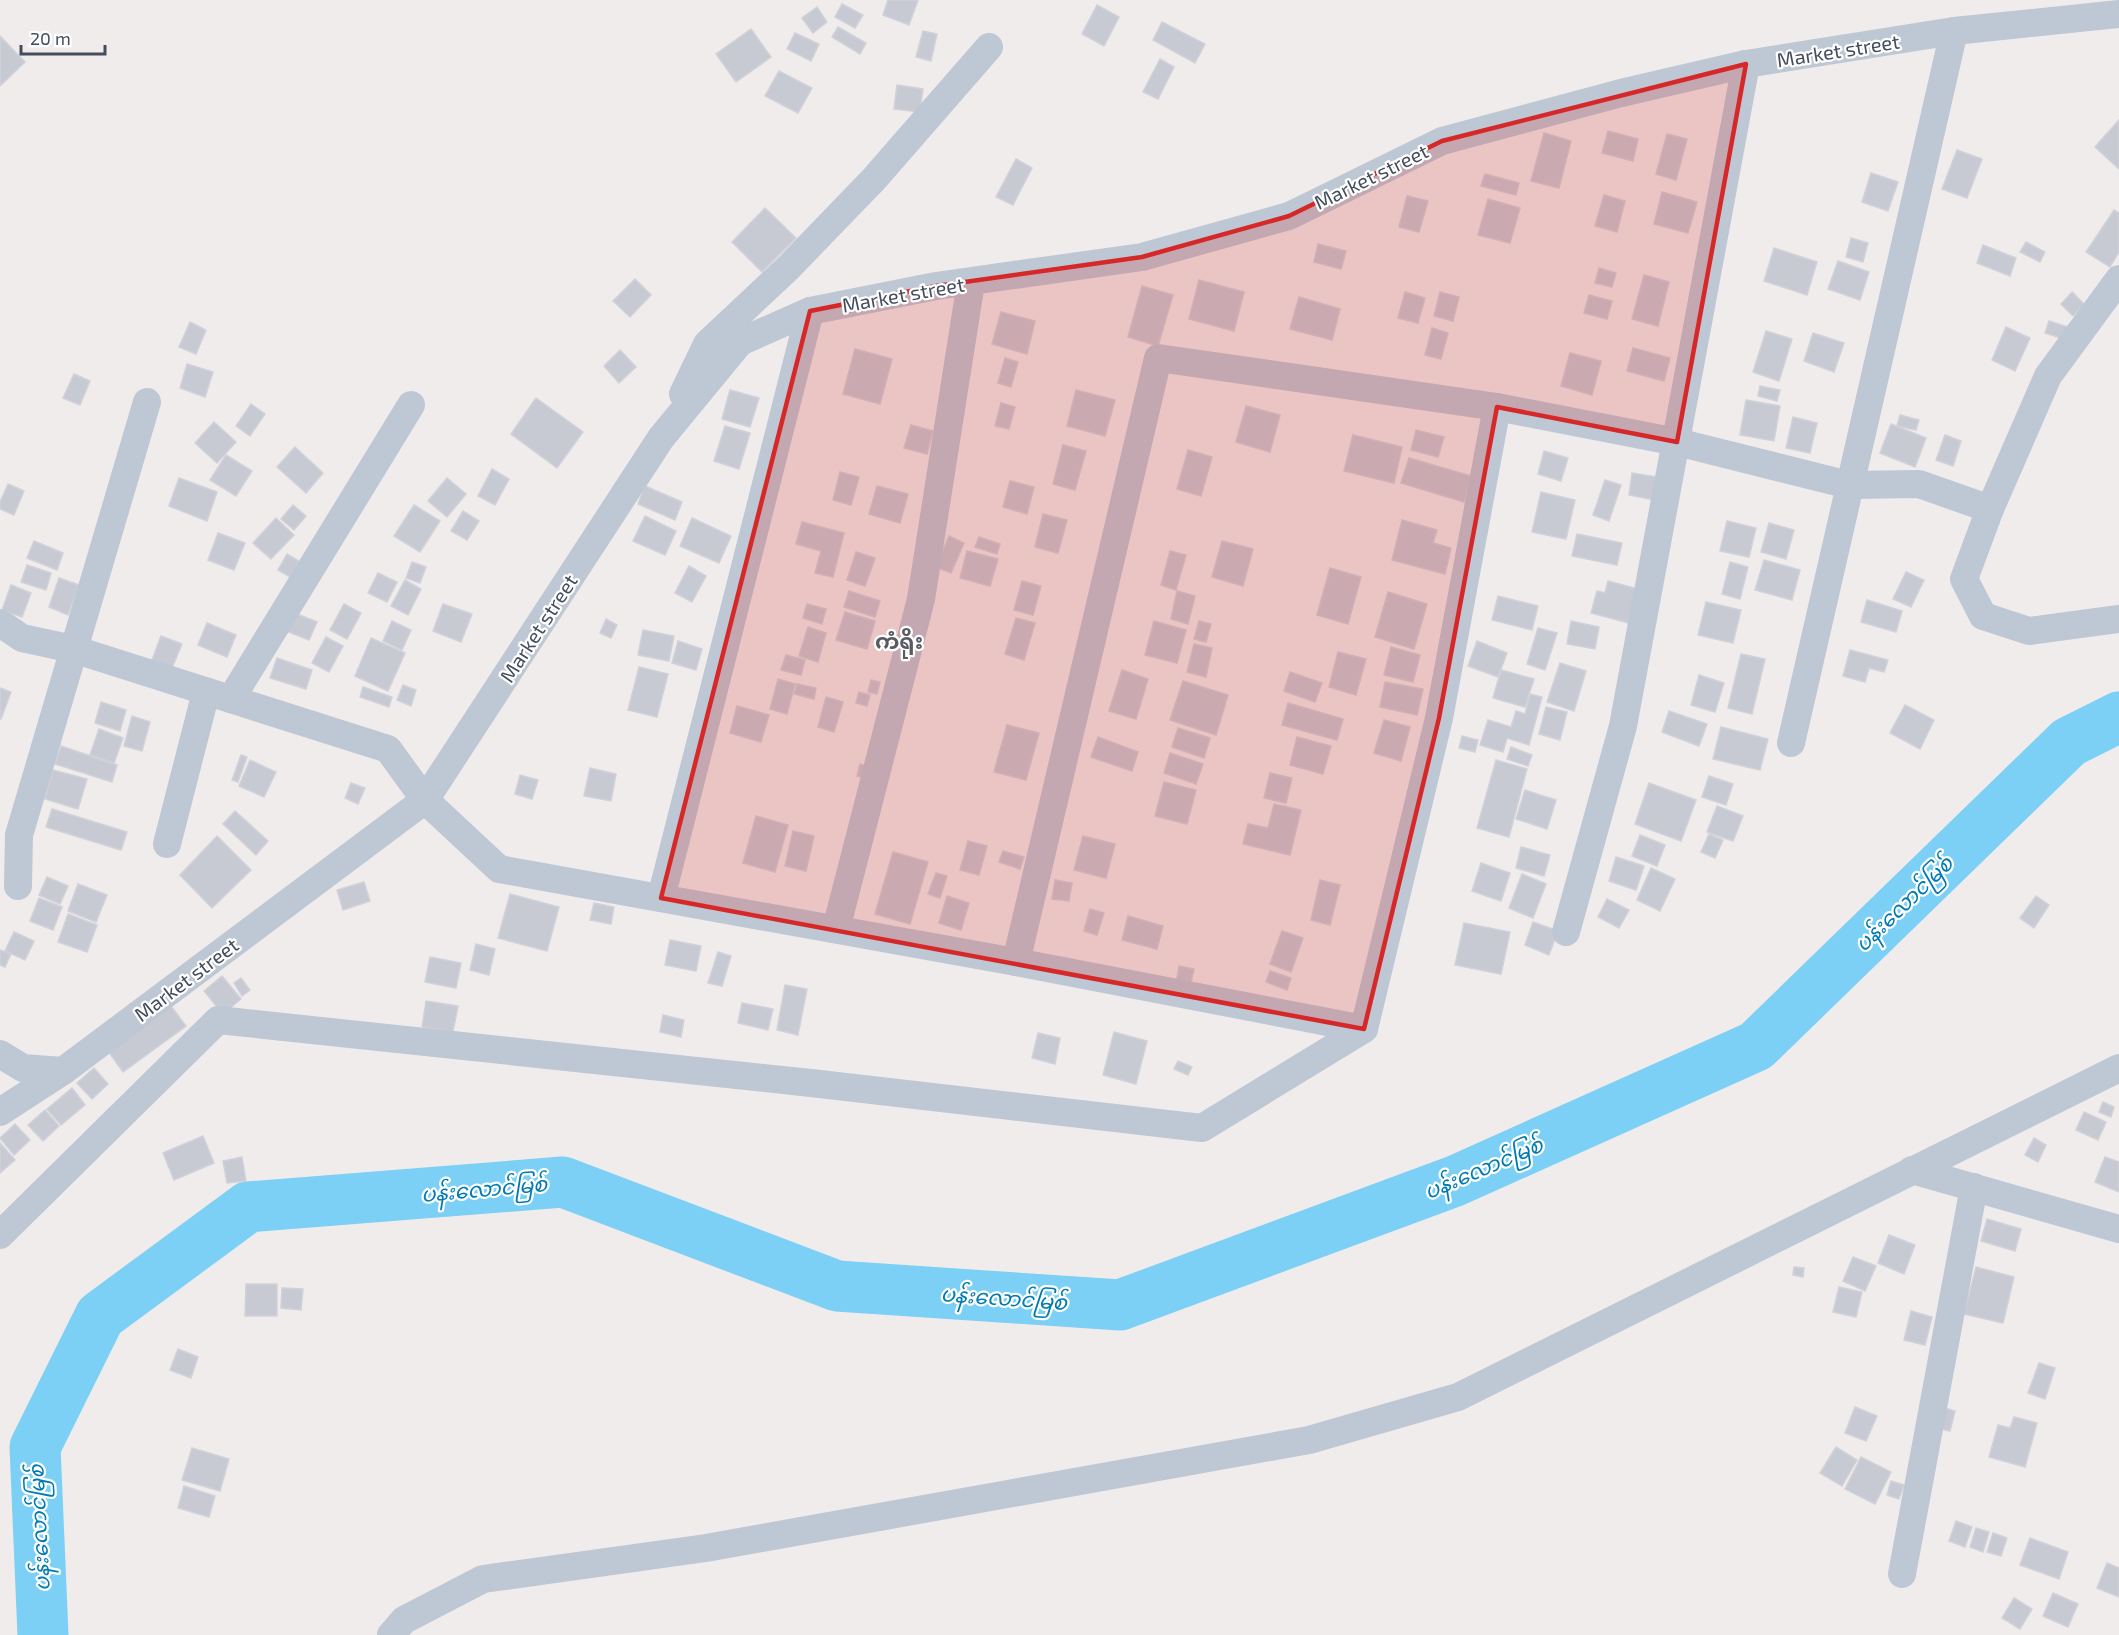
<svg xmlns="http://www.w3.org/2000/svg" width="2119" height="1635" font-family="'Exo 2','Noto Sans Myanmar',sans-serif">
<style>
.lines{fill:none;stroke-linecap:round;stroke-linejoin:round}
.river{stroke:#7ccff5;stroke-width:51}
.building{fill:#c8cad3;stroke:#d0d1d9;stroke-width:1.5}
.minor{stroke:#bec7d4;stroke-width:28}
.marked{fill:#d62828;fill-opacity:0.2;stroke:#d62828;stroke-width:4.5;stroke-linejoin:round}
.labels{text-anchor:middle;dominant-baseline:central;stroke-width:4.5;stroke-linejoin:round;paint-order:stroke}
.street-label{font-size:20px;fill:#434d5c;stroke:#fff}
.water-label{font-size:21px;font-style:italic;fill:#007ab2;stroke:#fff}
.quarter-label{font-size:22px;font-weight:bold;fill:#585c62;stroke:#fff}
</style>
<rect width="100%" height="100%" fill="#f0ecec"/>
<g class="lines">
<!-- river -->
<polyline class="river" points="43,1635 35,1447 100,1316 248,1207 563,1182 837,1286 1120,1305 1455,1181 1756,1046 2069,742 2119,717"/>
</g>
<!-- building -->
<g class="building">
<polygon points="888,0 918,0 909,25 883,15"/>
<polygon points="842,4 863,15 855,28 835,17"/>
<polygon points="1097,5 1119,17 1104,46 1082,34"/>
<polygon points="817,7 827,22 813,33 802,18"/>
<polygon points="1162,22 1205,44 1195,63 1153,40"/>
<polygon points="838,27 866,43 860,54 832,37"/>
<polygon points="751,29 771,57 736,82 716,54"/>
<polygon points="923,31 937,34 931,61 916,57"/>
<polygon points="795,33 819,44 811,61 787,49"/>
<polygon points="0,36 25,62 0,86"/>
<polygon points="1160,59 1174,67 1158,99 1143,92"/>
<polygon points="779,71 812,88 798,113 765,96"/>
<polygon points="897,85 923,89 920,112 894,109"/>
<polygon points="2119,120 2119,169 2095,147"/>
<polygon points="1608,131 1638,139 1633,161 1602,153"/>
<polygon points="1544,133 1571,141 1559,188 1531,181"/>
<polygon points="1667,134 1687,139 1676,180 1656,174"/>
<polygon points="1957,150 1982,159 1967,198 1942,189"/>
<polygon points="1016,159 1032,168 1013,205 996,197"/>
<polygon points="1871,173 1898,182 1888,211 1862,202"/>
<polygon points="1485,174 1519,183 1516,195 1481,186"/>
<polygon points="1662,192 1697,202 1688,233 1654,224"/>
<polygon points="1604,195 1625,201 1617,232 1595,226"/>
<polygon points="1407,196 1428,201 1419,232 1399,227"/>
<polygon points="1488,199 1520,208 1510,243 1478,235"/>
<polygon points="765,208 796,238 762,272 732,242"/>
<polygon points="2114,210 2119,213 2119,252 2110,267 2086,252"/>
<polygon points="1851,238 1868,243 1863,262 1846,257"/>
<polygon points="2026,242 2045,252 2040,262 2020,252"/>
<polygon points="1318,244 1346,251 1341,269 1314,262"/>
<polygon points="1983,245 2016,258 2010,276 1977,263"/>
<polygon points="1774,248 1817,262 1807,295 1764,281"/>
<polygon points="1838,261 1869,272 1860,300 1828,289"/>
<polygon points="1599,268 1616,273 1612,287 1595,283"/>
<polygon points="1644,275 1669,282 1658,326 1632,319"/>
<polygon points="635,279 651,295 630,317 613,301"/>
<polygon points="1199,280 1244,292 1234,331 1189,319"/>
<polygon points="1142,286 1173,295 1158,346 1128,337"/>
<polygon points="1405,292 1425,298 1418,323 1398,318"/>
<polygon points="1440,292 1459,297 1453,321 1434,316"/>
<polygon points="2072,292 2084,304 2073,316 2061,304"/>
<polygon points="1589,295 1612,301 1607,319 1584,313"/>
<polygon points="1299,297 1340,309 1332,340 1290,329"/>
<polygon points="1001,312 1035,321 1027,354 992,344"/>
<polygon points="2049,321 2068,327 2064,339 2045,333"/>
<polygon points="190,322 206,330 196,354 179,347"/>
<polygon points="2006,327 2030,338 2015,371 1992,360"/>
<polygon points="1432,328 1448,333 1441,359 1425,355"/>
<polygon points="1766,331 1792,339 1779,381 1753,372"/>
<polygon points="1813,333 1844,343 1834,372 1804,361"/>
<polygon points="1633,348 1670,358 1664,381 1627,371"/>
<polygon points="855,349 892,359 880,404 843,394"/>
<polygon points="620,350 636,367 619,383 604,366"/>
<polygon points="1570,353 1601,361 1592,395 1561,386"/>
<polygon points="1005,358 1018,362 1011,387 998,383"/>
<polygon points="187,364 213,372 205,397 180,388"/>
<polygon points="74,374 90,381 80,405 63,398"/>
<polygon points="1760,386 1780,390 1777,401 1758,396"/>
<polygon points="730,390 759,398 750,427 722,419"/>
<polygon points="1076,390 1115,400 1105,436 1067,426"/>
<polygon points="536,398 583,432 557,468 511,434"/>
<polygon points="1746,400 1780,406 1774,441 1740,435"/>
<polygon points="1001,403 1015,407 1009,429 995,426"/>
<polygon points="251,404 265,414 250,436 236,426"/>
<polygon points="1246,406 1280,415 1270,452 1236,442"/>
<polygon points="1900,415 1919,420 1916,430 1897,426"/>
<polygon points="1793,417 1817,423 1810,453 1786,448"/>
<polygon points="214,422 236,442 217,463 195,443"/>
<polygon points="1891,424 1926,438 1915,467 1880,453"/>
<polygon points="911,425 933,431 927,454 904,448"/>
<polygon points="725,426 750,433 739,469 714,461"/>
<polygon points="1416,430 1444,437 1438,457 1411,450"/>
<polygon points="1353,435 1402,447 1394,483 1344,471"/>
<polygon points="1945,435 1961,441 1953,466 1936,460"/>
<polygon points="1063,445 1086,451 1075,490 1053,484"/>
<polygon points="295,447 323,473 306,493 277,467"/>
<polygon points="1188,450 1212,457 1201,496 1177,489"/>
<polygon points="1544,451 1568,458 1561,481 1538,474"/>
<polygon points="226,455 252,471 236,496 210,480"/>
<polygon points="1409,458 1471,476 1464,502 1401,483"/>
<polygon points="492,469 509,479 495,505 478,496"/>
<polygon points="840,472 859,477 851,505 833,500"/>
<polygon points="1632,473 1664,478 1660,501 1629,495"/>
<polygon points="179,478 217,492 207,521 169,506"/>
<polygon points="447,478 466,494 447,517 428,501"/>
<polygon points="1605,480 1621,485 1609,521 1593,515"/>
<polygon points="1010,481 1034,487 1027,514 1003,507"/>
<polygon points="8,484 24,491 14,515 0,509 0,502"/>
<polygon points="645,486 682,502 675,520 638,504"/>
<polygon points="877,486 908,494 900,523 869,514"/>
<polygon points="1541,492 1575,500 1566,539 1532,532"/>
<polygon points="293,505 306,516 294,530 281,519"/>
<polygon points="414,505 440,521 420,552 394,536"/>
<polygon points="463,511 479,521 467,540 451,531"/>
<polygon points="1043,514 1067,520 1058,553 1035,547"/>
<polygon points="645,516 676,531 665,555 633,541"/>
<polygon points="276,518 294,535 271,559 253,543"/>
<polygon points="692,518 731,536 719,563 680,546"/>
<polygon points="1402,520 1437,530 1433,543 1451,548 1445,574 1392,560"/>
<polygon points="1727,521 1756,528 1749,557 1720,551"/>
<polygon points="802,522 844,533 833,577 815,573 821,551 796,544"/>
<polygon points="1769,523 1794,530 1786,559 1761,552"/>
<polygon points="218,533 245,543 234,570 208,560"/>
<polygon points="1577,534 1622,543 1617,565 1572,556"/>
<polygon points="949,536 964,543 951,573 936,567"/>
<polygon points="979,537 1000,544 997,554 975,547"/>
<polygon points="34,541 63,553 57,570 27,558"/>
<polygon points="1222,541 1253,549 1243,586 1212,577"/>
<polygon points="967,551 998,559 990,586 960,578"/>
<polygon points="1170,551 1186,555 1176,590 1161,585"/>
<polygon points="856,552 875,558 865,586 847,580"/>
<polygon points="287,554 299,561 290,577 278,570"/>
<polygon points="1764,560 1800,570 1792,600 1755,590"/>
<polygon points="412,562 426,567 420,583 406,578"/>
<polygon points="1730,562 1748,567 1740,599 1722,594"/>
<polygon points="27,565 51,573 46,590 21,582"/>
<polygon points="689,566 706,576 692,602 675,593"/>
<polygon points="1330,568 1361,577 1348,624 1317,615"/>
<polygon points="1906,572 1924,580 1911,607 1893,599"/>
<polygon points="378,573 397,582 387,602 368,593"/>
<polygon points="59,578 79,585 68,615 49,607"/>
<polygon points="405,580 421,589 408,615 391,606"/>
<polygon points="1022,581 1041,586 1033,615 1014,610"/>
<polygon points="1608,581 1638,589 1629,623 1591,613 1597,591 1605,593"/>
<polygon points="11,585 31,593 22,617 2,610"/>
<polygon points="849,591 880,601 875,617 844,607"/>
<polygon points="1177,591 1195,596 1188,624 1171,619"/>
<polygon points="1388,592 1427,604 1414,649 1375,637"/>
<polygon points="1498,596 1538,606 1532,630 1492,620"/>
<polygon points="1867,600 1902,611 1896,632 1861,622"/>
<polygon points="1706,602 1741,610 1733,643 1698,635"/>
<polygon points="344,604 361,613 347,639 330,630"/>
<polygon points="443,604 472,614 461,642 433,631"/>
<polygon points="807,604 826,609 822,624 803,618"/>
<polygon points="292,612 317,622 309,640 284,630"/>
<polygon points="845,612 875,621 867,649 836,640"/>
<polygon points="1016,618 1035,623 1024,660 1005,654"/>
<polygon points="606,619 617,625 611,638 600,633"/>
<polygon points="392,621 411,630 402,650 383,641"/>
<polygon points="1154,621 1186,630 1177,663 1145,655"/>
<polygon points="1199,621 1211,624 1206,642 1194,639"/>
<polygon points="1571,621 1599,627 1595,649 1567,644"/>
<polygon points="207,623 236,635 227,657 198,645"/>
<polygon points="808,627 826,633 818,662 799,656"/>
<polygon points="1538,628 1557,633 1545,670 1527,664"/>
<polygon points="643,630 674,636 669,661 638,655"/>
<polygon points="161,636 182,644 172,668 152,660"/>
<polygon points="326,637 343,646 329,672 312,663"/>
<polygon points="371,638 405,653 388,691 355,676"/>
<polygon points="678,641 702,649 696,670 672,663"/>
<polygon points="1477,641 1507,653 1498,677 1468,666"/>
<polygon points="1194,644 1212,648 1206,677 1187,672"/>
<polygon points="1391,647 1420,655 1413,682 1384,675"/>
<polygon points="1850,650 1888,660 1884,672 1869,668 1865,682 1843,676"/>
<polygon points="1338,652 1366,659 1356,695 1329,687"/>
<polygon points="1741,654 1765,659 1752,714 1728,708"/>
<polygon points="786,655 805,660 801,675 781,670"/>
<polygon points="277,658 312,670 306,689 270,678"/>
<polygon points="1560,663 1586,671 1574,711 1547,702"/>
<polygon points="639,667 668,674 657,717 628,710"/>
<polygon points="1122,670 1148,679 1136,719 1109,711"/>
<polygon points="1501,670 1534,679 1525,707 1493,698"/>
<polygon points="1290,672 1322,683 1315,702 1284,691"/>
<polygon points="1699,675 1724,683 1715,712 1691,705"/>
<polygon points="778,679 795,684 787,714 770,709"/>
<polygon points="871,680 880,682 877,694 868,692"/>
<polygon points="1183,681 1228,695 1216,735 1170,720"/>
<polygon points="1385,682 1423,689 1417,715 1380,707"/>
<polygon points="797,684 816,688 814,699 794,694"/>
<polygon points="403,685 416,690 411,706 397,700"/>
<polygon points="363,687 392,697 389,707 360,697"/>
<polygon points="0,688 11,692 1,719 0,719"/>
<polygon points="859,692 870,695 867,706 856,703"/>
<polygon points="1530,694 1542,697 1529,745 1507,738 1503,752 1480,745 1488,720 1511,727 1516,711 1525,714"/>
<polygon points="826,697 843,702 834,732 818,727"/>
<polygon points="101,702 126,710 120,731 95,723"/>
<polygon points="1288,703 1343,719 1337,740 1282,725"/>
<polygon points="1905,705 1934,720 1920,749 1890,733"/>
<polygon points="737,706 769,715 761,742 730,733"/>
<polygon points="1546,707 1567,712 1560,740 1539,734"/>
<polygon points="1669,711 1707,724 1699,746 1662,732"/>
<polygon points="132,716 150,722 142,751 124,746"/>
<polygon points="1384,720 1410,727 1401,761 1374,753"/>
<polygon points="1007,725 1039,733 1026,780 994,772"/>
<polygon points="1721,727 1768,739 1760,770 1713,759"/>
<polygon points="1178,728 1210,738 1204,758 1172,747"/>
<polygon points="99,729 123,738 114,763 90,755"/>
<polygon points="1462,736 1478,740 1475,752 1459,748"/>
<polygon points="1098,737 1138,752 1132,771 1091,757"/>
<polygon points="1297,737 1331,746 1323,774 1290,765"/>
<polygon points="61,746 117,765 112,782 55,764"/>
<polygon points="1511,747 1532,755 1528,766 1507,759"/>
<polygon points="1170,753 1203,764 1196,784 1164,773"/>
<polygon points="241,755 247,757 238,782 232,780"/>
<polygon points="250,760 276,772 264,797 239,786"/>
<polygon points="1496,760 1527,769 1509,837 1477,828"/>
<polygon points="860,764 869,767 866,778 857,776"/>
<polygon points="590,768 616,774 611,801 584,796"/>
<polygon points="53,770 87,779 78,809 45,799"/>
<polygon points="1270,773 1292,778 1286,803 1264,798"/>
<polygon points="520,775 538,780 532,799 515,794"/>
<polygon points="1709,776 1733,784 1726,805 1702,797"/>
<polygon points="1164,782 1196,790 1187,824 1155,816"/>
<polygon points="351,783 365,788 358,804 345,798"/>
<polygon points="1649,783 1696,800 1681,841 1635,824"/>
<polygon points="1525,790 1556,800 1547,829 1516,819"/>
<polygon points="1274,804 1301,810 1290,855 1243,844 1248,824 1268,828"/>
<polygon points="1717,806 1743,816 1733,841 1707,832"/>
<polygon points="52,809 127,832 121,850 46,827"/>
<polygon points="235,811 268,841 256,855 223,824"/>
<polygon points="756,816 788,825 775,872 743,863"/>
<polygon points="793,831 814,836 806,871 785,866"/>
<polygon points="1709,834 1723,840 1715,858 1701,852"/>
<polygon points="1640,835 1665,845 1657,866 1632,856"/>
<polygon points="217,836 251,870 212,908 180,875"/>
<polygon points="1083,836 1115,844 1106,878 1074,870"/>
<polygon points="968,841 987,846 979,875 960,870"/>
<polygon points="1521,847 1550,855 1544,876 1516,868"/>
<polygon points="1003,851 1024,857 1020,869 999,862"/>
<polygon points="893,852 928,862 910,924 875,914"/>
<polygon points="1616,857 1644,866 1636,890 1609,881"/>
<polygon points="1481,863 1510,873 1501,901 1472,891"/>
<polygon points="1651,868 1675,879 1660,911 1637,900"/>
<polygon points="936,873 947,876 940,898 928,894"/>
<polygon points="1522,874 1546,884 1533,918 1509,908"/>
<polygon points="47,877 68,886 60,904 39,895"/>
<polygon points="1055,880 1072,883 1069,901 1052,899"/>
<polygon points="1320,880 1340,885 1330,925 1311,920"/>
<polygon points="364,882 370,901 343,910 337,890"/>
<polygon points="78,884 107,895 96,922 68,911"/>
<polygon points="510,894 559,907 547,951 498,938"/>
<polygon points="947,896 969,903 961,930 939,923"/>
<polygon points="2036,896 2049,905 2034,928 2020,918"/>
<polygon points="39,898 62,907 53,930 30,921"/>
<polygon points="1607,899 1629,910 1619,928 1598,917"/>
<polygon points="594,903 614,907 611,924 590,920"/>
<polygon points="1090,909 1104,913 1097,935 1084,931"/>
<polygon points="68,914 97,925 87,952 58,942"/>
<polygon points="1128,916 1163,926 1157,949 1122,940"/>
<polygon points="1533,922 1558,931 1549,955 1525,945"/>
<polygon points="1464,923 1510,932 1501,974 1455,965"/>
<polygon points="1282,931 1303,938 1291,972 1270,964"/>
<polygon points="14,932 34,941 25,960 5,951"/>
<polygon points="670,940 701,946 696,971 665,965"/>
<polygon points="476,944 495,949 489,975 470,970"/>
<polygon points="0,950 11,954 5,967 0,965"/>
<polygon points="718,952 731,956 722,986 708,983"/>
<polygon points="430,957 461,963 456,988 425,982"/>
<polygon points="1179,966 1194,969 1190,987 1176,984"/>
<polygon points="1270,971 1291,978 1287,990 1266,982"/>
<polygon points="222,976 241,999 223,1014 204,991"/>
<polygon points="241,978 250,990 242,996 234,983"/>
<polygon points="785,985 807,989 798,1035 777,1030"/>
<polygon points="426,1001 458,1006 453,1032 422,1027"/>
<polygon points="742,1003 773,1009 768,1030 738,1023"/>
<polygon points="171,1006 186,1026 123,1072 108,1051"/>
<polygon points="663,1015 684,1020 681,1037 660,1032"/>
<polygon points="1114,1032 1147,1041 1136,1084 1103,1075"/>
<polygon points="1038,1033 1060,1038 1055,1064 1032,1058"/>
<polygon points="1178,1061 1192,1067 1188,1075 1174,1069"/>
<polygon points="94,1068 108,1084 92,1099 77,1083"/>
<polygon points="72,1088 85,1105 61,1125 47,1109"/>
<polygon points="2103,1102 2114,1107 2111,1117 2099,1112"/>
<polygon points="45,1110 59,1126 43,1141 28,1125"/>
<polygon points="2084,1112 2106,1122 2098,1140 2076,1130"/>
<polygon points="15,1124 30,1140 14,1155 0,1138"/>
<polygon points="203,1136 214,1163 174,1180 163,1153"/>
<polygon points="2034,1138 2046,1145 2038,1162 2025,1155"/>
<polygon points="0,1143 15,1160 0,1173"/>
<polygon points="242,1157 246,1181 227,1183 223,1161"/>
<polygon points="2105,1157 2119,1162 2119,1192 2095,1182"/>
<polygon points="1987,1219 2021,1229 2015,1251 1981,1241"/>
<polygon points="1889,1235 1915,1245 1904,1274 1878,1263"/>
<polygon points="1853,1257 1876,1266 1865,1291 1843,1281"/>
<polygon points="1794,1267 1804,1268 1803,1277 1793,1275"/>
<polygon points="1976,1267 2014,1277 2003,1323 1964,1314"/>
<polygon points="246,1284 277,1284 277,1316 245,1316"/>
<polygon points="1839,1287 1862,1292 1856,1317 1833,1312"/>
<polygon points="282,1288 303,1289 301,1310 281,1308"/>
<polygon points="1911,1311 1932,1317 1925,1345 1904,1340"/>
<polygon points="178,1349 198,1357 191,1378 170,1370"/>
<polygon points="2039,1363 2055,1368 2045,1399 2028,1393"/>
<polygon points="1855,1407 1877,1416 1866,1441 1845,1433"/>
<polygon points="1941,1407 1955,1411 1950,1431 1936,1428"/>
<polygon points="2014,1417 2037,1423 2025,1467 1989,1457 1998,1425 2010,1428"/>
<polygon points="1836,1447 1857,1460 1842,1486 1820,1473"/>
<polygon points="192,1448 229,1459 220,1491 182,1480"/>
<polygon points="1861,1457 1891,1472 1875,1504 1845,1489"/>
<polygon points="1891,1481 1904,1485 1899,1499 1887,1495"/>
<polygon points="184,1486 215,1496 209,1517 178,1508"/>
<polygon points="1956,1521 1972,1527 1965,1547 1949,1541"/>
<polygon points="1976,1528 1989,1532 1983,1552 1970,1547"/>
<polygon points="1993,1533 2007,1538 2001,1556 1987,1552"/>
<polygon points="2030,1538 2068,1552 2059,1579 2020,1565"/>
<polygon points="2107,1563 2119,1568 2119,1597 2097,1588"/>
<polygon points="2053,1593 2078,1604 2068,1627 2043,1616"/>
<polygon points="2014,1598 2032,1609 2020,1629 2002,1618"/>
</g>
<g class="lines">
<!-- minor -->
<g class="minor">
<polyline points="683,394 707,344 788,268 874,179 989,47"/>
<polyline points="1990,509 1964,579 1983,616 2029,631 2119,619"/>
<polyline points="0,623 22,638 73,649 388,749 425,800 499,869 1016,962 1364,1029 1439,718 1497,407 1677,442 1849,485 1919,484 1990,509 2048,376 2119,279"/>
<polyline points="231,699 411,405"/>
<polyline points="1791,743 1954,31"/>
<polyline points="167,844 206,692"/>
<polyline points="18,886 19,835 147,402"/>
<polyline points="661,898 810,311"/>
<polyline points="836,929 921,599 971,282"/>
<polyline points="1566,932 1623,726 1746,64"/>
<polyline points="1016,962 1158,358 1497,407"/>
<polyline points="0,1054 23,1068 63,1071"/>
<polyline points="0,1112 63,1071 425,800 661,438 740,342 810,311 936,286 1142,257 1289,216 1442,141 1621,93 1746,64 1954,31 2119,14"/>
<polyline points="1912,1170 2119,1229"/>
<polyline points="0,1235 218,1020 811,1083 1202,1128 1364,1029"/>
<polyline points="1902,1574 1974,1187"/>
<polyline points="391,1635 404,1620 483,1579 706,1548 1309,1440 1458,1397 2119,1068"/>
</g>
</g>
<!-- marked area -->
<path class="marked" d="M 1746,64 L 1677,442 L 1497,407 L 1439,718 L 1364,1029 L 661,898 L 810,311 L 936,286 L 1142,257 L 1289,216 L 1442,141 Z"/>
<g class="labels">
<!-- street labels -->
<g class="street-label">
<text transform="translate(1838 50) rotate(-9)">Market street</text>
<text transform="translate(1371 176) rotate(-26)">Market street</text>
<text transform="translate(903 294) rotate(-10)">Market street</text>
<text transform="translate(538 628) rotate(-57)">Market street</text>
<text transform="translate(186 979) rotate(-37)">Market street</text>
</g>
<!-- water labels -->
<g class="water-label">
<text transform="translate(1903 903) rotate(-44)">ပန်းလောင်မြစ်</text>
<text transform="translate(1483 1167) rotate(-23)">ပန်းလောင်မြစ်</text>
<text transform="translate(484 1188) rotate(-5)">ပန်းလောင်မြစ်</text>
<text transform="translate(1004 1297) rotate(4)">ပန်းလောင်မြစ်</text>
<text transform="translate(38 1528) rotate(-93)">ပန်းလောင်မြစ်</text>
</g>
<!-- quarter labels -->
<g class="quarter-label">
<text x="899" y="640">ကံရိုး</text>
</g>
</g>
<!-- scale -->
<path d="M21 45v9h84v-9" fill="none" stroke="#434d5c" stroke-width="3"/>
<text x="30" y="45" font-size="18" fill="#434d5c" stroke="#ffffff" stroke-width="4.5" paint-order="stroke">20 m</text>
</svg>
